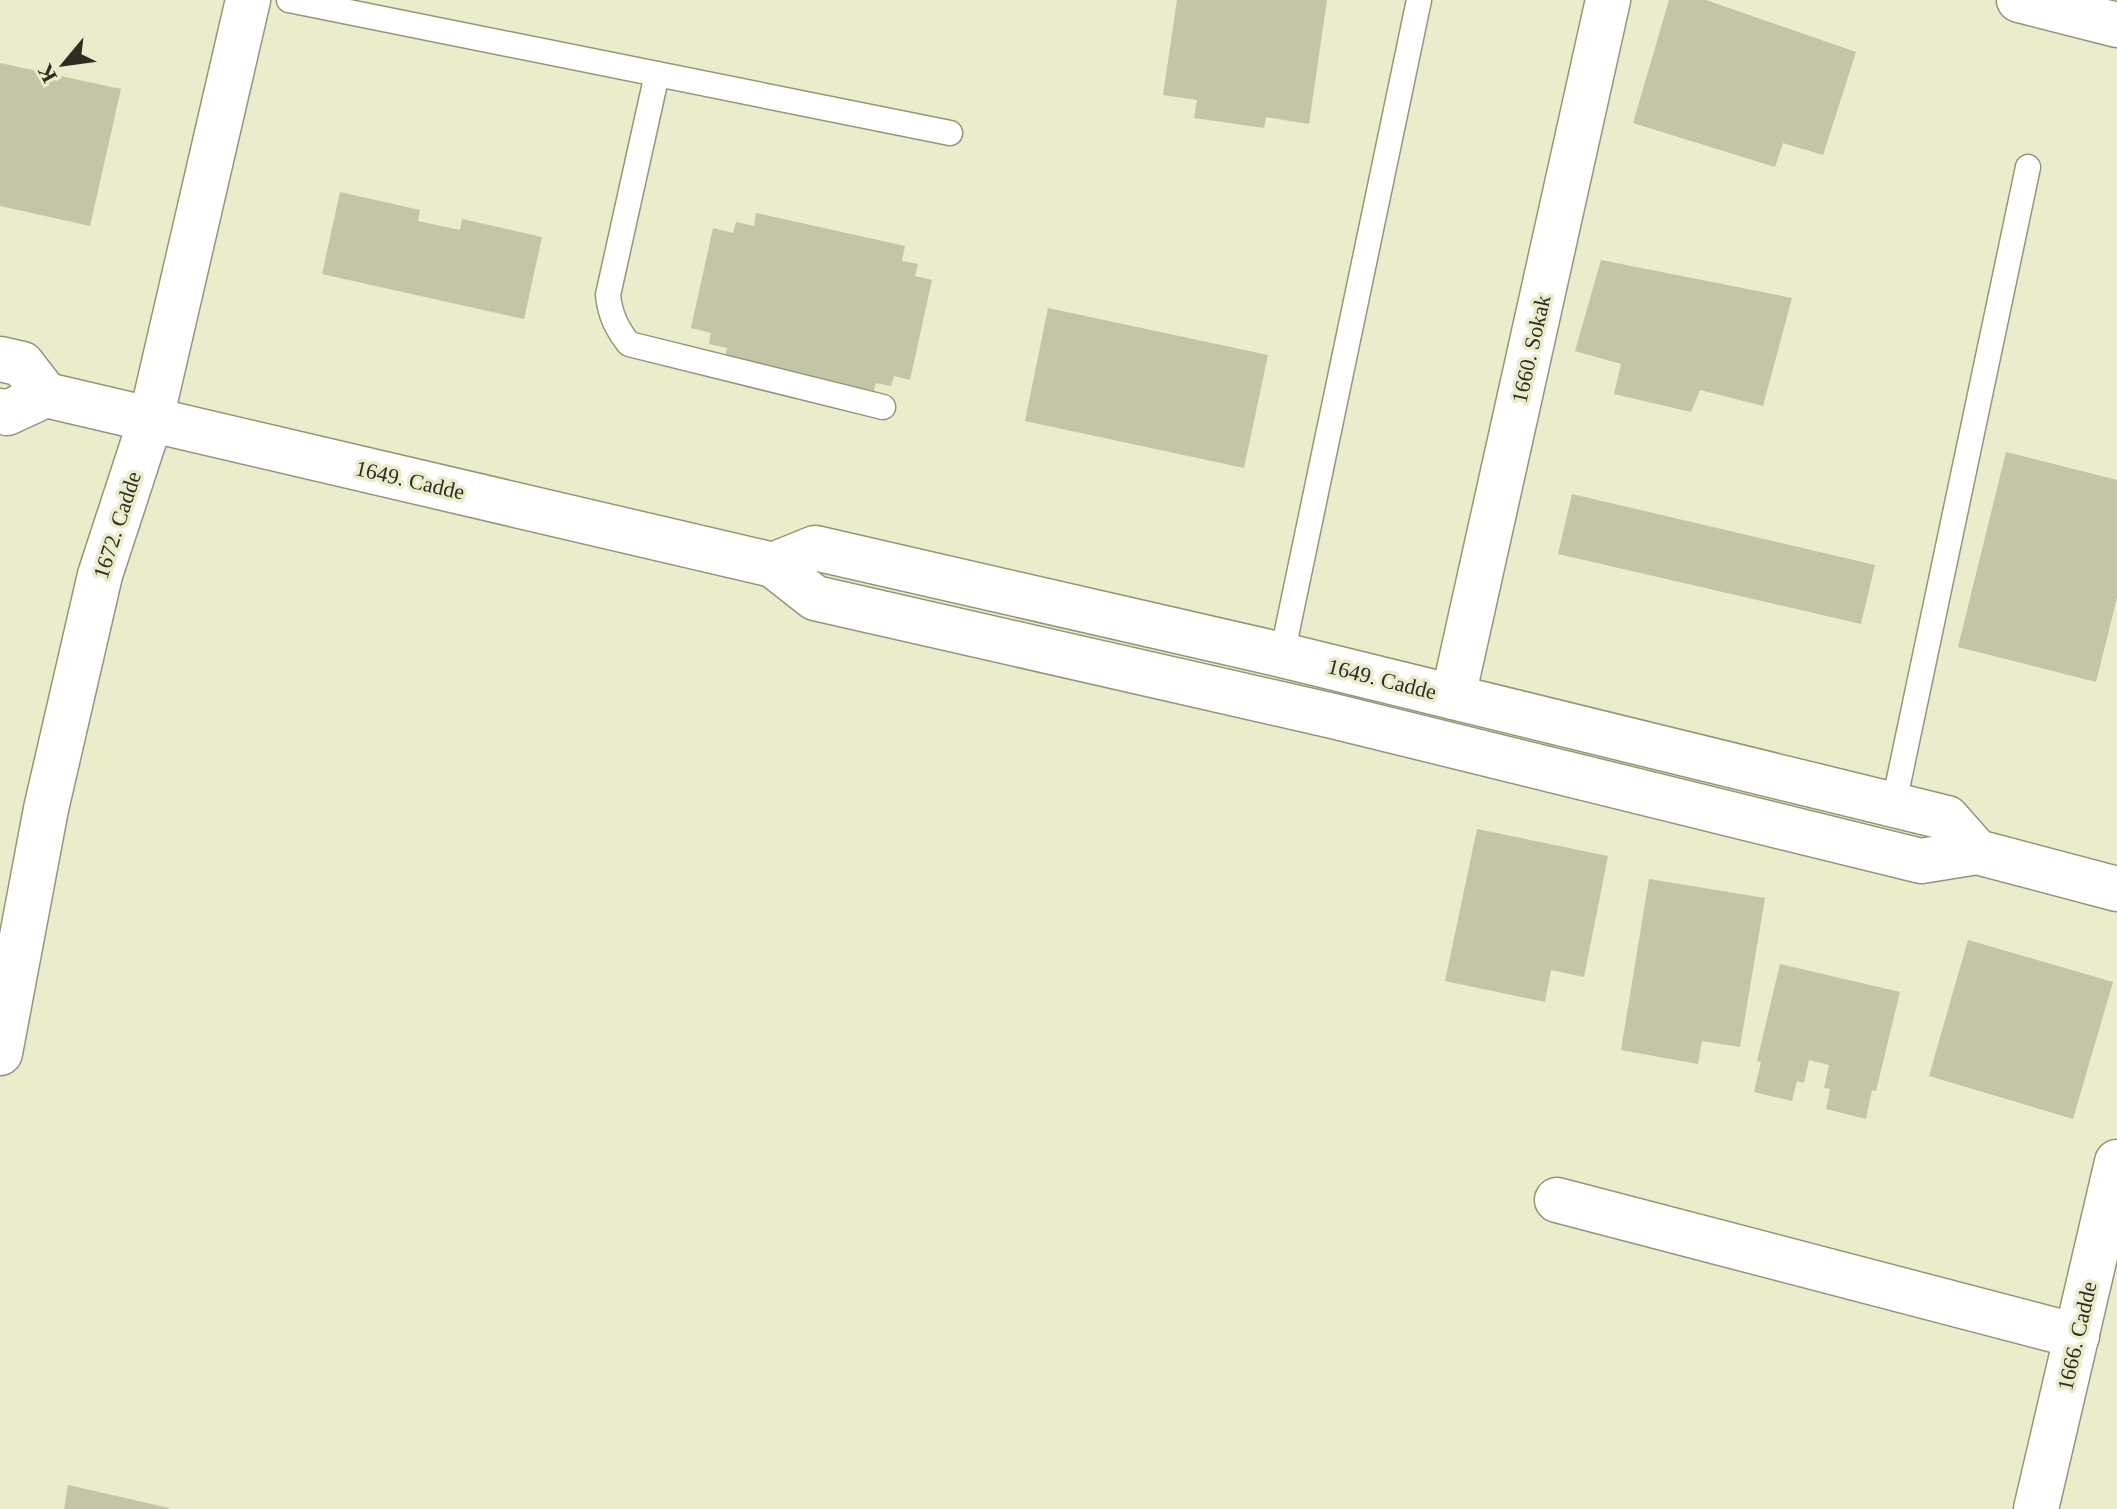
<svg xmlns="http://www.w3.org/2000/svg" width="2117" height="1509" font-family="'Times New Roman',serif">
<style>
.building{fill:#c3c5a6}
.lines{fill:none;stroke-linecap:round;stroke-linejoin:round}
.lane-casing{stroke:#949678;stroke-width:27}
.street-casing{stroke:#949678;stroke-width:47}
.lane{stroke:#fff;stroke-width:24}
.street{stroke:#fff;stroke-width:44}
.labels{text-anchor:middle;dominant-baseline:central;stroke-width:7;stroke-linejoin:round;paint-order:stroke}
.street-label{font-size:22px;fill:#2d2e21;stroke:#eaeccc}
</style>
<rect width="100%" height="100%" fill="#eaeccc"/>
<!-- building -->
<g class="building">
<polygon points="1177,0 1327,0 1309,124 1266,117 1264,128 1194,118 1197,100 1163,95"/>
<polygon points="1669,0 1706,0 1856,52 1823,155 1783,143 1775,167 1633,123"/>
<polygon points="0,63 121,89 90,226 0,206"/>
<polygon points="340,192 420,210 418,221 460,230 462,219 542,237 524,319 322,274"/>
<polygon points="756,213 905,246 902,261 918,264 915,276 932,280 910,380 894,376 891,386 876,383 871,400 723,366 727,348 709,344 711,333 691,328 713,228 733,233 736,222 754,226"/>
<polygon points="1601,260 1792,298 1763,406 1700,390 1691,412 1614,394 1621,364 1575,351"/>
<polygon points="1048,308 1268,355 1244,468 1025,421"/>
<polygon points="2006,452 2117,480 2117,598 2096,682 1958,647"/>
<polygon points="1572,494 1875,565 1861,624 1558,554"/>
<polygon points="1477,829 1608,856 1584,977 1551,970 1545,1002 1445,981"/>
<polygon points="1649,879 1765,898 1740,1047 1702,1041 1698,1064 1621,1050"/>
<polygon points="1968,940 2113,982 2073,1119 1929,1076"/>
<polygon points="1780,964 1900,992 1876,1091 1872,1090 1866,1119 1826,1109 1830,1089 1824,1088 1829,1065 1809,1060 1804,1083 1797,1081 1792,1101 1754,1092 1761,1062 1757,1061"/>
<polygon points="68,1485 169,1508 169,1509 64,1509"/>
</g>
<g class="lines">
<!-- lane casing -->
<g class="lane-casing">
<g id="lane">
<polyline points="289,0 950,133"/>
<path d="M 657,74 L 608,295 C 610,315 617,329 629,344 L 883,407"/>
<polyline points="1282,655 1419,0"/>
<polyline points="1894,803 2028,167"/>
</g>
</g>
<!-- street casing -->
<g class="street-casing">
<g id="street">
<polyline points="2019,0 2117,25"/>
<polyline points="0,359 22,364 46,395"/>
<polyline points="0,411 7,413 46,395 773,565 815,598 1333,716 1921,861 1977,852 2117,889"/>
<polyline points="773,565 815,548 1282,655 1947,818 1977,852"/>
<polyline points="1453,697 1608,0"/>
<polyline points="0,1053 46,809 100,575 151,419 248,0"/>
<polyline points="1557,1200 2077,1336"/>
<polyline points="2036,1509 2117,1162"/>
</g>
</g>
<!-- lane -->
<use href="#lane" class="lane"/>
<!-- street -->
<use href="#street" class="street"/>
</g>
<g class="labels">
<!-- street labels -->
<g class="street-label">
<text transform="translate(1531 349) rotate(-77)">1660. Sokak</text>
<text transform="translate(410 480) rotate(13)">1649. Cadde</text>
<text transform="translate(117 525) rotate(-72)">1672. Cadde</text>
<text transform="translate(1382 679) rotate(14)">1649. Cadde</text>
<text transform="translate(2077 1336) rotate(-77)">1666. Cadde</text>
</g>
</g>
<!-- north arrow -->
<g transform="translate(64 64) rotate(241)" stroke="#eaeccc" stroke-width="6" paint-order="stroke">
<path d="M0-6L14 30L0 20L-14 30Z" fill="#2d2e21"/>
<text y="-12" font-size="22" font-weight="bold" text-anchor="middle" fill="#2d2e21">K</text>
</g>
</svg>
